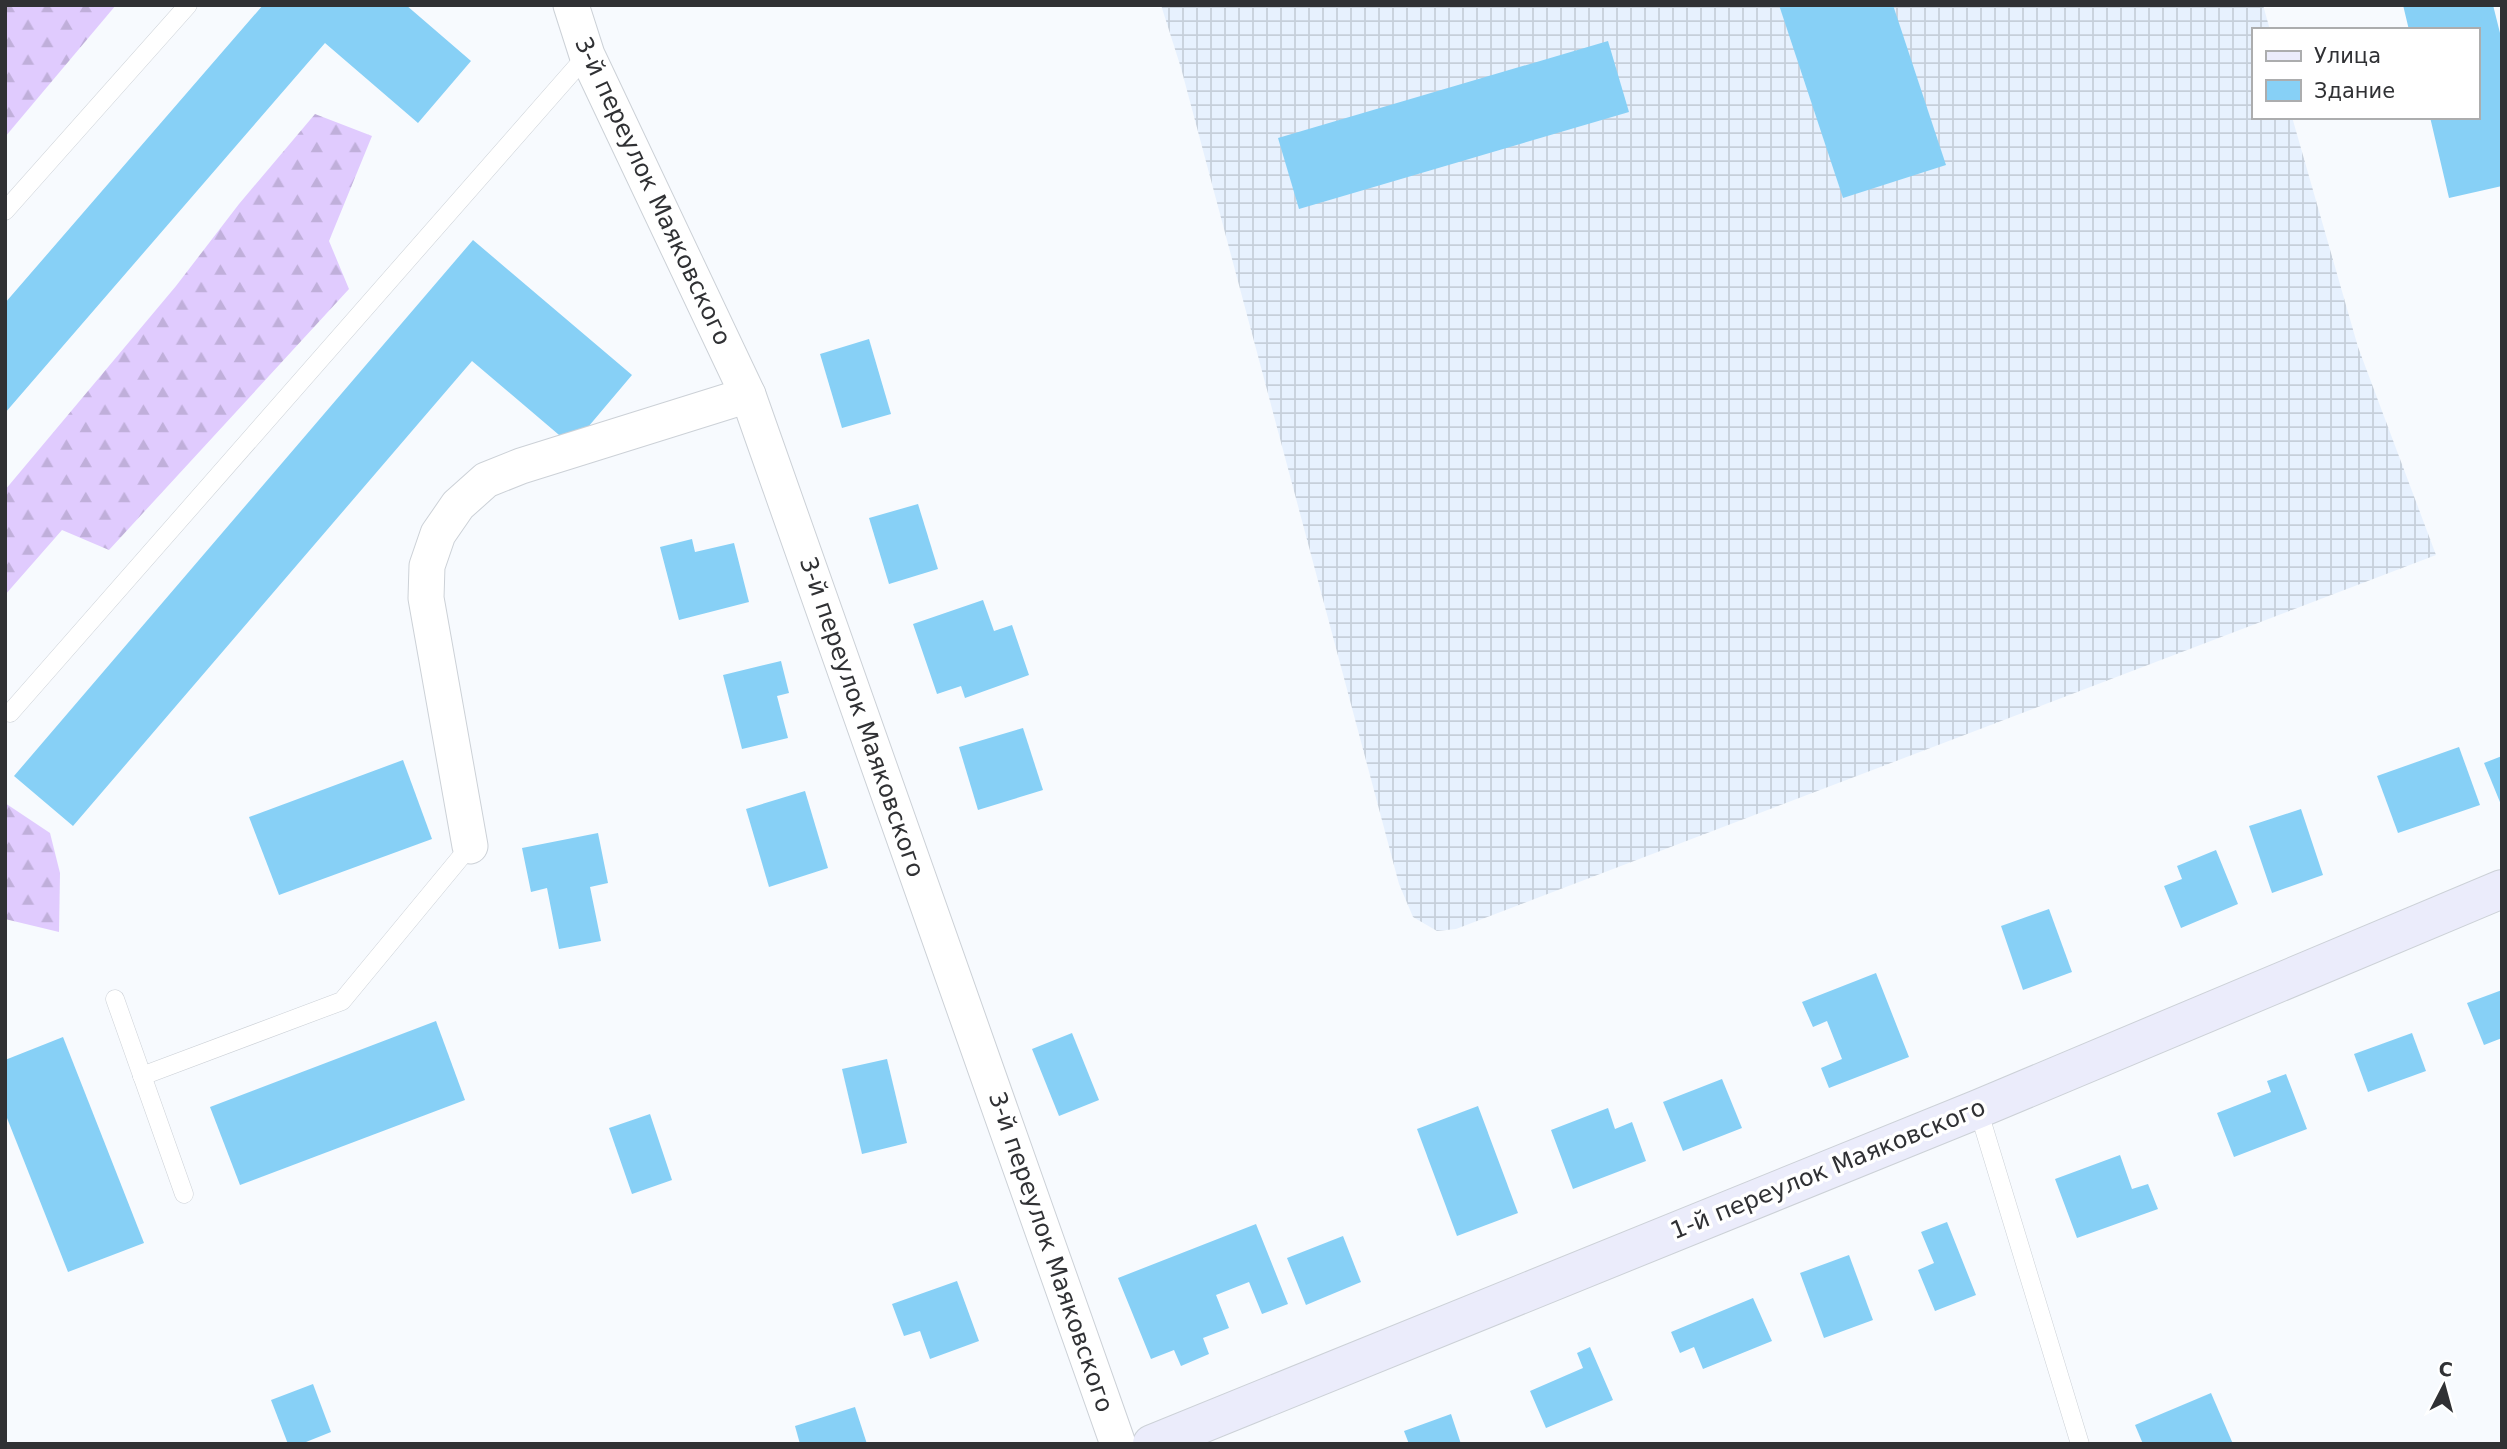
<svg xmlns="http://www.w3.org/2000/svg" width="2507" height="1449" font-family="'DejaVu Sans',sans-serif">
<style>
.industrial{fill:url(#industrial-grid)}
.forest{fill:url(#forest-firs)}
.building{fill:#87d0f6}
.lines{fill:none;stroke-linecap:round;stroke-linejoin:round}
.lane-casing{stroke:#ccd1d7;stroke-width:19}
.street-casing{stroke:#ccd1d7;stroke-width:37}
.secondary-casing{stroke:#ccd1d7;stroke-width:40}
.lane{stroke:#fff;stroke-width:18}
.street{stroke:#fff;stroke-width:35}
.secondary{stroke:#ebecfb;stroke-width:38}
.labels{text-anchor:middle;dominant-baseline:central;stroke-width:7;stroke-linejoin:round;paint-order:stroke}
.street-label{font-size:24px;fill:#303134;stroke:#fff}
</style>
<defs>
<pattern id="industrial-grid" width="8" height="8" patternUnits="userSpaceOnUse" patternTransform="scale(1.75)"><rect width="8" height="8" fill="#e7f1fe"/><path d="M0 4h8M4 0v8" fill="none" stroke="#c6cfda"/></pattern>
<pattern id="forest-firs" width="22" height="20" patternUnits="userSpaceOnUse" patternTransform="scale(1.75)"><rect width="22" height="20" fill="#e0cbfe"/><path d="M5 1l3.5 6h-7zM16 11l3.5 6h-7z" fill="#c0afda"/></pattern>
</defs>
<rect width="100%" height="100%" fill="#f7fafe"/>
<!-- industrial -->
<polygon class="industrial" points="1161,5 2263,5 2270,30 2253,30 2253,117 2292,117 2358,347 2436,555 1456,929 1437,931 1413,917 1399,884 1181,68"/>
<!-- forest -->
<g class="forest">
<polygon points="5,5 116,5 5,137"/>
<polygon points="315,114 372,136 329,241 349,289 109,550 62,530 5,595 5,490 176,286 239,204"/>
<polygon points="5,803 50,833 60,873 59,932 5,919"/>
</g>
<!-- building -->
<g class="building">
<polygon points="263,5 406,5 471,61 418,123 325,43 5,413 5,303"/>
<polygon points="1779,5 1893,5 1946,165 1843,198"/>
<polygon points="2403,5 2493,5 2502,41 2502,186 2449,198 2430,117 2477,117 2477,30 2409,30"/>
<polygon points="1608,41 1629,112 1299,209 1278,138"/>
<polygon points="473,240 632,375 572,446 472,361 73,826 14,776"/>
<polygon points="869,339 891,414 842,428 820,354"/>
<polygon points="918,504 938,569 889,584 869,518"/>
<polygon points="692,539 695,552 734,543 749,602 679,620 660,547"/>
<polygon points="983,600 994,631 1012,625 1029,675 965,698 961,686 937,694 913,624"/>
<polygon points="781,661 789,693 777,696 788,738 742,749 723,675"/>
<polygon points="1023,728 1043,790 978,810 959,747"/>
<polygon points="2459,747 2480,805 2398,833 2377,776"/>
<polygon points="2502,756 2502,807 2484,763"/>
<polygon points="403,760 432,839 279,895 249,817"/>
<polygon points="805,791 828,868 769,887 746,809"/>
<polygon points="2301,809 2323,875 2272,893 2249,826"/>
<polygon points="598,833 608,883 590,887 601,941 559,949 547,888 531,892 522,848"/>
<polygon points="2216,850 2238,904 2181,928 2164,886 2182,879 2177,866"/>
<polygon points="2049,909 2072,972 2023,990 2001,926"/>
<polygon points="1876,973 1909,1057 1829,1088 1821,1068 1842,1059 1827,1021 1813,1027 1802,1002"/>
<polygon points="2502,990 2502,1038 2484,1045 2467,1003"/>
<polygon points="436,1021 465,1100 240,1185 210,1107"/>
<polygon points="1072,1033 1099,1100 1059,1116 1032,1049"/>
<polygon points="2412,1033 2426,1071 2368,1092 2354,1054"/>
<polygon points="63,1037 144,1243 68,1272 5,1113 5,1060"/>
<polygon points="887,1059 907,1143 862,1154 842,1069"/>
<polygon points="2286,1074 2307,1129 2234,1157 2217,1113 2271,1092 2267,1081"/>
<polygon points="1722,1079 1742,1128 1683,1151 1663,1102"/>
<polygon points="1478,1106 1518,1213 1457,1236 1417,1129"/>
<polygon points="1608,1108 1615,1129 1632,1122 1646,1161 1573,1189 1551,1130"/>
<polygon points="650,1114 672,1180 632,1194 609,1128"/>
<polygon points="2120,1155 2132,1189 2148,1184 2158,1209 2077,1238 2055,1179"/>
<polygon points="1947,1222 1976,1295 1935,1311 1918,1270 1934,1263 1921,1232"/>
<polygon points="1256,1224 1288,1304 1262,1314 1249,1282 1216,1295 1229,1328 1203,1338 1209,1354 1181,1366 1174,1350 1151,1359 1118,1278"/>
<polygon points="1343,1236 1361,1282 1306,1305 1287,1258"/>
<polygon points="1849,1255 1873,1320 1824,1338 1800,1273"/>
<polygon points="957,1281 979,1341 930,1359 920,1331 904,1336 892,1304"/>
<polygon points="1753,1298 1772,1341 1703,1369 1694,1347 1680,1353 1671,1332"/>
<polygon points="1590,1347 1613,1400 1546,1428 1530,1391 1583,1368 1577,1353"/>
<polygon points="313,1384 331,1432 301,1444 288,1444 271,1400"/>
<polygon points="2211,1393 2233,1444 2143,1444 2135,1425"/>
<polygon points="855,1407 867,1444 800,1444 795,1426"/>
<polygon points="1451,1414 1461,1444 1409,1444 1404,1431"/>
</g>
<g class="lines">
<!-- lane casing -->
<g class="lane-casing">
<g id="lane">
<polyline points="5,211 188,5"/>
<polyline points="10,713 587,55"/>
<polyline points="115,999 184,1194"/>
<polyline points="142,1076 342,1001 470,846"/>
<polyline points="1978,1109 2080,1444"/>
</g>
</g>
<!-- street casing -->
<g class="street-casing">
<g id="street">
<polyline points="571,5 587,55 748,395 1118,1444"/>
<polyline points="470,846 426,598 427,566 438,534 458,505 486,480 521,466 748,395"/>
</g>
</g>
<!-- secondary casing -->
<g class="secondary-casing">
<polyline id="secondary" points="1152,1444 1978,1109 2502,889"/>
</g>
<!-- lane -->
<use href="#lane" class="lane"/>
<!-- street -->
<use href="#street" class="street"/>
<!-- secondary -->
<use href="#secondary" class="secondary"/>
</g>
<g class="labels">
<!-- street labels -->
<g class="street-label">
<text transform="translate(653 191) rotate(65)">3-й переулок Маяковского</text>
<text transform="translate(862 717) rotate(71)">3-й переулок Маяковского</text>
<text transform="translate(1828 1169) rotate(-22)">1-й переулок Маяковского</text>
<text transform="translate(1051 1252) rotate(71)">3-й переулок Маяковского</text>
</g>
</g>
<!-- border -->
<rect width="2507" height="1449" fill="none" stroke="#303134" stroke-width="14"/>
<!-- legend -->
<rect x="2252" y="28" width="228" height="91" fill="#ffffff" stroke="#acadae" stroke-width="2"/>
<rect x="2266" y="51" width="35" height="10" fill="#ebecfb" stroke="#acadae" stroke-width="2"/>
<text x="2314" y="63" font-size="21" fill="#303134">Улица</text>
<rect x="2266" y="80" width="35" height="21" fill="#87d0f6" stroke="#acadae" stroke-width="2"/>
<text x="2314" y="98" font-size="21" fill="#303134">Здание</text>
<!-- north arrow -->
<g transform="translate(2444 1386) rotate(6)" stroke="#ffffff" stroke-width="5" paint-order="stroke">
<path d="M0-5L12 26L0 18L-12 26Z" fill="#303134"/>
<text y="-10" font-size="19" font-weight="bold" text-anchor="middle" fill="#303134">С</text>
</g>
</svg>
